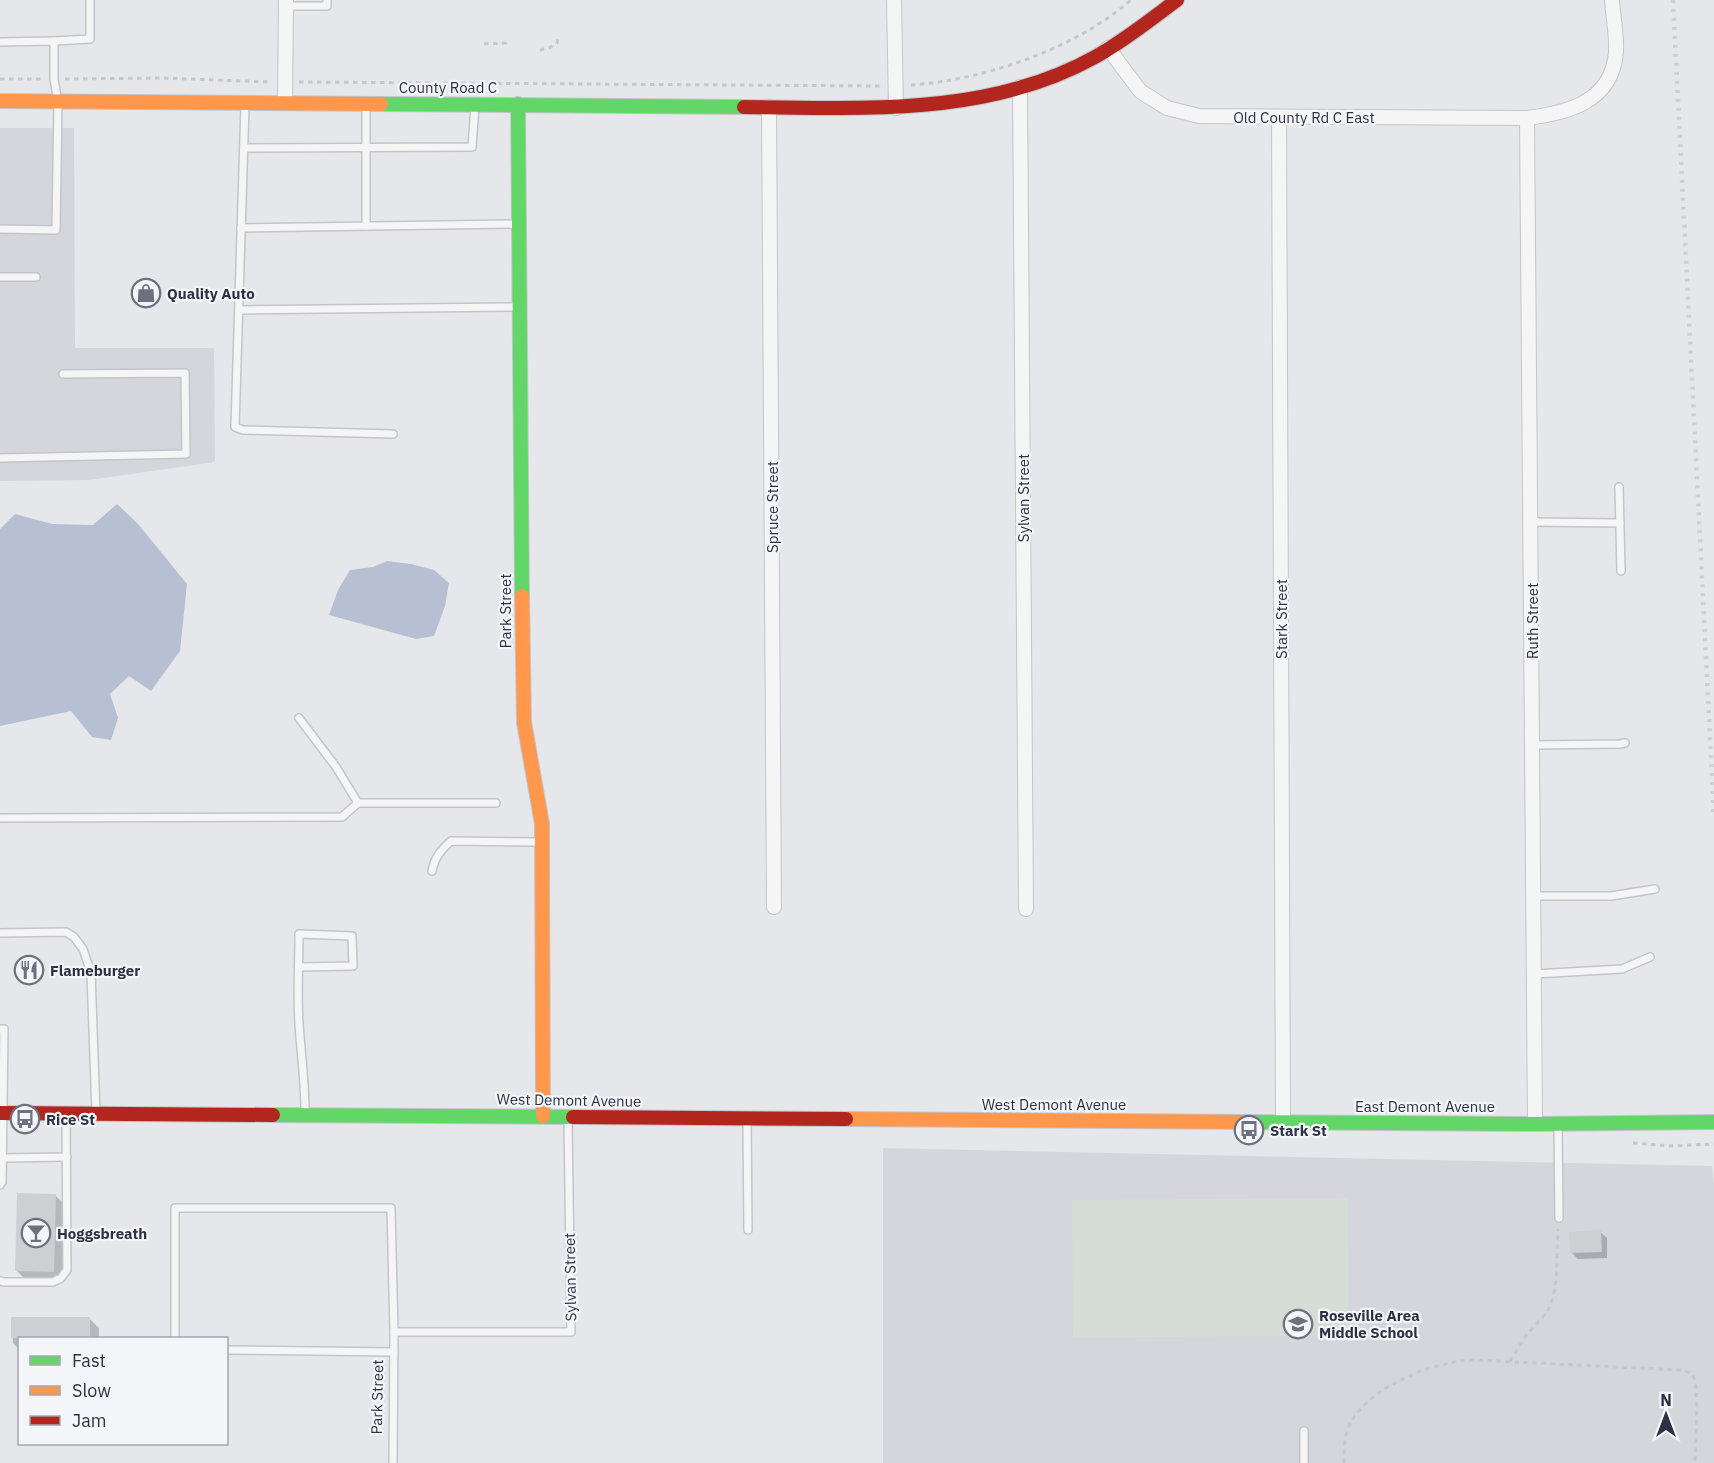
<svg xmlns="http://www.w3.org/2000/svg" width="1714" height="1463" font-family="'IBM Plex Sans',sans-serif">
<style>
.built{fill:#d4d6dc}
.green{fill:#d5ddd6}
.water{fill:#b7c0d2}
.shadow{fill:#0003}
.building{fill:#cecfd2}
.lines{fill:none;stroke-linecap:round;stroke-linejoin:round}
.lane-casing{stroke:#c3c5c8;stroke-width:10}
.street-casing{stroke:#c3c5c8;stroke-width:16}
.fast-casing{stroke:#c3c5c8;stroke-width:16}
.slow-casing{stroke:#c3c5c8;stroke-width:16}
.jam-casing{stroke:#c3c5c8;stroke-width:16}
.path{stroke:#c6c7cb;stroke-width:3;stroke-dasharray:4.5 4.5;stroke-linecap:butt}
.lane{stroke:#f5f5f6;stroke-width:7}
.street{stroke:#f5f5f6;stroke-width:14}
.fast{stroke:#63d668;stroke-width:14}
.slow{stroke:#ff974d;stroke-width:14}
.jam{stroke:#b3261e;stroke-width:14}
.rail{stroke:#cecfd1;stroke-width:4.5;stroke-dasharray:3 6;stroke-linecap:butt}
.labels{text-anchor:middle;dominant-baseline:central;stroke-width:4.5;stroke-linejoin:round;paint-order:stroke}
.street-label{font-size:15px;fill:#2d3242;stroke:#f4f5f8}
.poi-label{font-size:15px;font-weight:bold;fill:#2d3242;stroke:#f4f5f8;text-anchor:start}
</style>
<rect width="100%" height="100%" fill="#e5e7ea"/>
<!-- built -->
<g class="built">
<polygon points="0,128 74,128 75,348 214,348 215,462 89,480 0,481"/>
<polygon points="883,1148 1712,1166 1714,1185 1714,1463 883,1463"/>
</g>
<!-- green -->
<polygon class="green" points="1348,1198 1349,1335 1073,1338 1072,1200"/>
<!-- water -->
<g class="water">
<polygon points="117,504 138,524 187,584 180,651 151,691 129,676 110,694 118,718 111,740 92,737 71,711 0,726 0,529 15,514 52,524 93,525"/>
<polygon points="387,561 411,564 434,570 449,583 445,606 434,636 416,639 329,615 338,590 350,570 373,567"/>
</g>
<!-- shadow -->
<g class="shadow">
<polygon points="55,1195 65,1205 64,1281 27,1281 17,1271"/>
<polygon points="1600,1232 1607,1238 1607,1258 1578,1259 1572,1253"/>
<polygon points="89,1318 99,1328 99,1338 20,1338 20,1350 13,1343 12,1319"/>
</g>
<!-- building -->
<g class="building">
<polygon points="17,1193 56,1194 54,1272 15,1271"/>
<polygon points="1601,1230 1602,1252 1570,1253 1569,1232"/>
<rect x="11" y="1317" width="79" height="21"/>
</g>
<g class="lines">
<!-- lane casing -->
<g class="lane-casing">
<g id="lane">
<polyline points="286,6 327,6 327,0"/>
<polyline points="54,41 90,39 90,0"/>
<polyline points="0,42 54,41 54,79 58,102 56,230 0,229"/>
<polyline points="245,105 235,427 243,430 393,434"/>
<polyline points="244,148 472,147 475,106"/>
<polyline points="366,226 366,106"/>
<polyline points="241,228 518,224"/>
<polyline points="0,277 36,277"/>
<polyline points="239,310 517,307"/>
<polyline points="0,458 186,454 185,373 63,374"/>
<polyline points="1619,487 1621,571"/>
<polyline points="1531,522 1620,523"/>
<polyline points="299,718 336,767 358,803"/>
<polyline points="1532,745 1620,744 1625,743"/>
<polyline points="0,818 342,817 358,803 496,803"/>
<path d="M 432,871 C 435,857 440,851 451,841 L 539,842"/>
<polyline points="1533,896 1611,896 1655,889"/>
<polyline points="0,933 66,932 74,937 83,949 91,973 96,1113"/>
<path d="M 299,967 L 353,966 L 352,936 L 299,934 C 299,964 297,994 299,1024 C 301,1053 305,1082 305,1112"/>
<polyline points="1534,974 1622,969 1650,957"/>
<polyline points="0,1029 4,1029 2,1182 0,1185"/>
<polyline points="747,1121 748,1230"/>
<polyline points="1558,1126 1559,1218"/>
<polyline points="3,1158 67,1157"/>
<polyline points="0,1281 4,1282 53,1282 61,1278 67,1270 66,1114"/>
<polyline points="394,1332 571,1332 568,1120"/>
<polyline points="175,1338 175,1208 391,1208 394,1332 393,1463"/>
<polyline points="226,1350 394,1352"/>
<polyline points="1304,1463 1304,1431"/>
</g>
</g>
<!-- street casing -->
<g class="street-casing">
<g id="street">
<polyline points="894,0 896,108"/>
<path d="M 1108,48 L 1140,91 L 1167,108 L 1199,116 L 1527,118 C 1568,113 1612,102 1616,52 C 1617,35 1613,17 1612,0"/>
<polyline points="1020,87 1026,909"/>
<polyline points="285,103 286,0"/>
<polyline points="769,107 774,907"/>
<polyline points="1279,117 1283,1122"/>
<polyline points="1527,118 1535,1124"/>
</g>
</g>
<!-- fast casing -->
<g class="fast-casing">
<g id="fast">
<polyline points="381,104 744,107"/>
<polyline points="518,104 522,596"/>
<polyline points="273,1115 573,1117"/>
<polyline points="1252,1122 1535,1124 1714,1122"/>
</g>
</g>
<!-- slow casing -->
<g class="slow-casing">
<g id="slow">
<polyline points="0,101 381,104"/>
<polyline points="522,596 524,722 542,824 543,1116"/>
<polyline points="846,1119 1252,1122"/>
</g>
</g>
<!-- jam casing -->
<g class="jam-casing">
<g id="jam">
<path d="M 744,107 C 862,108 987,117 1095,57 C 1124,41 1150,20 1177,0"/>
<polyline points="0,1113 273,1115"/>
<polyline points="573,1117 846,1119"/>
</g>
</g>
<!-- path -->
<g class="path">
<polyline points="484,44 506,43 506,38"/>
<polyline points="540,50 549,48 557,43 558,37"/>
<polyline points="0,79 43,79"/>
<polyline points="65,79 161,78 271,82"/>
<polyline points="299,82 880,86"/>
<path d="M 911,85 C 984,80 1075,49 1131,0"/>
<polyline points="1633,1143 1670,1146 1714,1144"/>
<polyline points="1510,1361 1525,1337 1547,1312 1553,1298 1556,1282 1558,1229"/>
<path d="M 1344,1463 C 1344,1448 1344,1431 1354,1417 C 1377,1384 1435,1361 1474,1360 L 1680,1370 C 1685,1371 1690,1372 1693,1376 C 1700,1385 1695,1448 1695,1463"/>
</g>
<!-- lane -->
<use href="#lane" class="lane"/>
<!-- street -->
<use href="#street" class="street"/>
<!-- fast -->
<use href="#fast" class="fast"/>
<!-- slow -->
<use href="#slow" class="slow"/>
<!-- jam -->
<use href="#jam" class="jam"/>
<!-- rail -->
<polyline class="rail" points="1673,0 1714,817"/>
</g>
<!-- icons -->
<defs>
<g id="shop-ring" transform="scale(1.5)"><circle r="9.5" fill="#f4f5f8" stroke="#6d717d" stroke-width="1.5"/><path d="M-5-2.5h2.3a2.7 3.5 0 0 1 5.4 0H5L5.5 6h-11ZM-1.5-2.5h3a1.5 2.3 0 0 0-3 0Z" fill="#6d717d"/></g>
<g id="restaurant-ring" transform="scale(1.5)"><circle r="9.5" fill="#f4f5f8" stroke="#6d717d" stroke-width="1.5"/><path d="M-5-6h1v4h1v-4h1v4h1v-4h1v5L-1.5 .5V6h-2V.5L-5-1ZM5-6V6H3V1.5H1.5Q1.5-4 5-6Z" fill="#6d717d"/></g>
<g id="bus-ring" transform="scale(1.5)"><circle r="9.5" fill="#f4f5f8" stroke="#6d717d" stroke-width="1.5"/><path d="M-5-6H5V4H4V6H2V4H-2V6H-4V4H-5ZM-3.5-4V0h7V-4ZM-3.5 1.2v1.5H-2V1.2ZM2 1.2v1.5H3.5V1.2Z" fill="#6d717d"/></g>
<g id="bar-ring" transform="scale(1.5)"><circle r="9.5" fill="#f4f5f8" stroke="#6d717d" stroke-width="1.5"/><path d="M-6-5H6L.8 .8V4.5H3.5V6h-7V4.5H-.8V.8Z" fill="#6d717d"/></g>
<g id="school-ring" transform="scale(1.5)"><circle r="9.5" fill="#f4f5f8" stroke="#6d717d" stroke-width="1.5"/><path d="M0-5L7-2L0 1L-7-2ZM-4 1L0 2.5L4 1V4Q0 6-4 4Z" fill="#6d717d"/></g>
</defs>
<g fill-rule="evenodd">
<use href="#shop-ring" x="146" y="293"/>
<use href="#restaurant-ring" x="29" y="970"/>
<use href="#bus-ring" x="25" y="1119"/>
<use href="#bus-ring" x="1249" y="1130"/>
<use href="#bar-ring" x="36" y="1233"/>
<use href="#school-ring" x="1298" y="1324"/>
</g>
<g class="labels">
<!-- street labels -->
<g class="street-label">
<text x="448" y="87">County Road C</text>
<text x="1304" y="117">Old County Rd C East</text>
<text transform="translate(1023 498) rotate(-90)">Sylvan Street</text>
<text transform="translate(772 507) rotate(-90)">Spruce Street</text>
<text transform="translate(505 611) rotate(-90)">Park Street</text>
<text transform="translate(1281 619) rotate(-90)">Stark Street</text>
<text transform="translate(1532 621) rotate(-90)">Ruth Street</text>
<text transform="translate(569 1100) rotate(1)">West Demont Avenue</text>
<text x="1054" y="1104">West Demont Avenue</text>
<text x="1425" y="1106">East Demont Avenue</text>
<text transform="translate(570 1277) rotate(-91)">Sylvan Street</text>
<text transform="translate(377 1397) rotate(-89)">Park Street</text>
</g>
<!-- poi labels -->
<g class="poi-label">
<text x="167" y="293">Quality Auto</text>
<text x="50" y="970">Flameburger</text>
<text x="46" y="1119">Rice St</text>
<text x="1270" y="1130">Stark St</text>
<text x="57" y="1233">Hoggsbreath</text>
<text x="1319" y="1315">Roseville Area<tspan x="1319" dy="17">Middle School</tspan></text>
</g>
</g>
<!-- legend -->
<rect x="18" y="1337" width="210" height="108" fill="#f4f5f8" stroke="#a4a7af" stroke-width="1.5"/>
<rect x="30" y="1356" width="30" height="9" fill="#63d668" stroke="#a4a7af" stroke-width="1.5"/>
<text x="72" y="1367" font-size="18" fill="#2d3242">Fast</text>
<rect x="30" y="1386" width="30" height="9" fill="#ff974d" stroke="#a4a7af" stroke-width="1.5"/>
<text x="72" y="1397" font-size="18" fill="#2d3242">Slow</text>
<rect x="30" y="1416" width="30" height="9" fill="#b3261e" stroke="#a4a7af" stroke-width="1.5"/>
<text x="72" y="1427" font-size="18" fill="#2d3242">Jam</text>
<!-- north arrow -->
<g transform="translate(1666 1415)" stroke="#f4f5f8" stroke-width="4.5" paint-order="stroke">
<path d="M0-4.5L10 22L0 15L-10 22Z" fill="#2d3242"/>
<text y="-9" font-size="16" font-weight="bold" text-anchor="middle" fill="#2d3242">N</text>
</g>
</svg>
